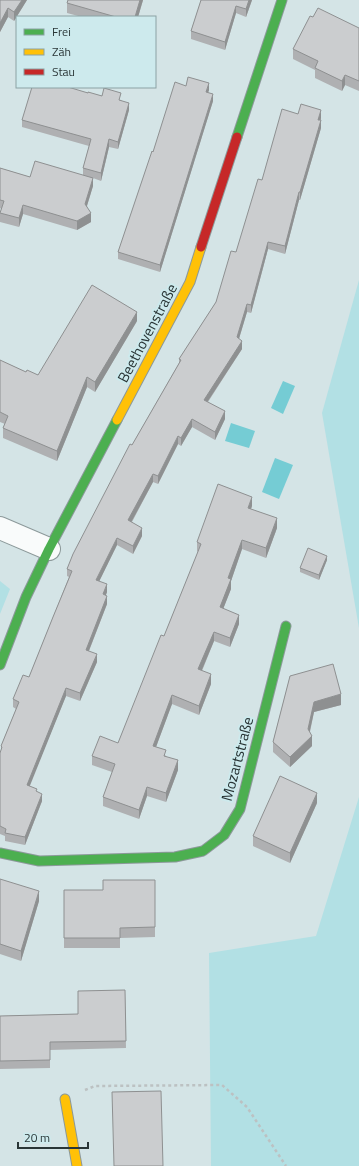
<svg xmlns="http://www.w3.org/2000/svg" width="359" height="1166" font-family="'Titillium Web',sans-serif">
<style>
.green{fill:#b2e0e4}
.water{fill:#75ccd4}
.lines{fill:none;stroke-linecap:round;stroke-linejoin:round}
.street-casing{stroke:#8c999a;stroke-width:24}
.fast-casing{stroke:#8c999a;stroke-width:11}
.slow-casing{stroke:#8c999a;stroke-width:11}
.jam-casing{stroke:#8c999a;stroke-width:11}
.path{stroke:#bcc1c2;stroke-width:2.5;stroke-dasharray:3 3;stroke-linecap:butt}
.street{stroke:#f9fbfb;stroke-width:22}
.fast{stroke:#4caf50;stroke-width:9}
.slow{stroke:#ffc107;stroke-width:9}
.jam{stroke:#c62828;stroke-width:9}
.wall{fill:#afb0b2}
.shaded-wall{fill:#8e9091}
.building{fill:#cbcdcf;stroke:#8e9091}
.labels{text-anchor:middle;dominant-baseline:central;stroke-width:4;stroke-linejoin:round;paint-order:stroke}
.street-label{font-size:15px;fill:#293536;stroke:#cdeaed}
</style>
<rect width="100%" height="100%" fill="#d4e4e6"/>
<!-- green -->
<g class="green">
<polygon points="359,280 359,628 322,413"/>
<polygon points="0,581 10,589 0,614"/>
<polygon points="359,797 359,1166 211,1166 209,953 316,936"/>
</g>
<!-- water -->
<g class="water">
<polygon points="283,381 295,386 283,414 271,408"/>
<polygon points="231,423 255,431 249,448 225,441"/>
<polygon points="275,458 293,465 279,499 262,492"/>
</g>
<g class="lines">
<!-- street casing -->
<g class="street-casing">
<polyline id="street" points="0,528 49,549"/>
</g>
<!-- fast casing -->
<g class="fast-casing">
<g id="fast">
<polyline points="237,137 282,0"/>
<polyline points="0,665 26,597 49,549 117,420"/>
<polyline points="0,853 39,861 175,857 203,851 224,835 240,809 286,626"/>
</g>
</g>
<!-- slow casing -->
<g class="slow-casing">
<g id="slow">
<polyline points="117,420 190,282 201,247"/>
<polyline points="65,1099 77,1166"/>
</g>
</g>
<!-- jam casing -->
<g class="jam-casing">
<polyline id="jam" points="201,247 237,137"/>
</g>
<!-- path -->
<polyline class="path" points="85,1090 95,1086 222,1085 247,1107 286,1166"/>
<!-- street -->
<use href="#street" class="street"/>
<!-- fast -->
<use href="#fast" class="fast"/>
<!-- slow -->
<use href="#slow" class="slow"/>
<!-- jam -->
<use href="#jam" class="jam"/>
</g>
<!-- wall -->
<g class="wall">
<polygon points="0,0 27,0 14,21 8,17 0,32"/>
<polygon points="68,0 143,0 138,17 82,17 67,13 67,3"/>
<polygon points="201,0 252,0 246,17 236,13 225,50 191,39 191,31"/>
<polygon points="313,17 359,28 359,91 345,85 342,91 315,78 315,70 293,59 293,49"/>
<polygon points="186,86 209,90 208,92 213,101 160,272 118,259 118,252 153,152"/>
<polygon points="88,93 121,100 129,110 118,149 109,147 101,181 93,178 93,186 87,206 91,222 77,230 23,214 19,227 0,222 0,213 1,209 0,208 0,168 30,177 83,175 83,168 89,146 22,127 22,120"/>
<polygon points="298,114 321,118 321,128 300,200 299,200 285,254 268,249 251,313 247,312 239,339 242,349 208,402 225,419 215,440 192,427 181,446 178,444 158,484 153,482 132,522 142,536 133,554 117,545 99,581 107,592 106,595 107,604 89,651 97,662 80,701 66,696 29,786 37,792 42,801 25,845 5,841 5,836 0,834 0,753 1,750 1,746 16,709 13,707 13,699 29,677 69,577 67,576 67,569 132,445 179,363 179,359 216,302 236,252 262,180"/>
<polygon points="137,321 95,392 87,387 57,461 3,438 3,428 5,424 0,422 0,360 26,372 38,375"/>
<polygon points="252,506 251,509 277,528 266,558 242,549 231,581 231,589 223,609 239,624 230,647 214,641 202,671 211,684 199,715 172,704 156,747 166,756 178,770 166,802 147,796 139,819 103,806 103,797 112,772 92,765 92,756 118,743 164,636 198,552 197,551 197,542"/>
<polygon points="327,560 319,580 300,572 300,568"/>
<polygon points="290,676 341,705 314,712 310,732 312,746 290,767 273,752 273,742"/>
<polygon points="317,803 290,863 253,846 253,836"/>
<polygon points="0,879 39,901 21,961 0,954"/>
<polygon points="155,880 155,937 120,938 120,948 64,948 64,890 103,890"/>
<polygon points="125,990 126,1048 50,1050 50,1068 0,1069 0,1016 78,1014"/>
</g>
<!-- shaded-wall -->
<g class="shaded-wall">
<polygon points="22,0 27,0 14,21 14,12"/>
<polygon points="140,0 143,0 138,17 135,17"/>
<polygon points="249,0 252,0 246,17 246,9"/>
<polygon points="236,6 236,13 225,50 225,42"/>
<polygon points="8,8 8,17 0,32 0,23"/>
<polygon points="345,75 345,85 342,91 342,81"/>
<polygon points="209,83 209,90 206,99 206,92"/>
<polygon points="213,94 213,101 160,272 160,265"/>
<polygon points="129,103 129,110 118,149 118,142"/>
<polygon points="321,110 321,118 318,127 318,120"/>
<polygon points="321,120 321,128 300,200 300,192"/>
<polygon points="109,139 109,147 101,181 101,173"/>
<polygon points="93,178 93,186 85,212 85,204"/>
<polygon points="299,192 299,200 285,254 285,246"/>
<polygon points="23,205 23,214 19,227 19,218"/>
<polygon points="91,213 91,222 77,230 77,221"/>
<polygon points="268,242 268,249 251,313 251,305"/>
<polygon points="247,304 247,312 237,345 237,337"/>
<polygon points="137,312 137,321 95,392 95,382"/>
<polygon points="242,341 242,349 204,407 204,400"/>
<polygon points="87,377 87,387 57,461 57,451"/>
<polygon points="225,411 225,419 215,440 215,432"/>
<polygon points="192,419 192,427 181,446 181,438"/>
<polygon points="178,436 178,444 158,484 158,476"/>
<polygon points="153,474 153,482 128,528 128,520"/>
<polygon points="252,497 252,506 248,517 248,508"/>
<polygon points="277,518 277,528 266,558 266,548"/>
<polygon points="142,528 142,536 133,554 133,546"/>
<polygon points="117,538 117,545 96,588 96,580"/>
<polygon points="242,540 242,549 231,581 231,589 220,617 220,607 228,578"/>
<polygon points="327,556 327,560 319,580 319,575"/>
<polygon points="107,584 107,592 103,602 103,594"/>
<polygon points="107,596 107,604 86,658 86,650"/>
<polygon points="239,615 239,624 230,647 230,638"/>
<polygon points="214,632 214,641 198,679 198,669"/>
<polygon points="97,654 97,662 80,701 80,693"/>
<polygon points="211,674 211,684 199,715 199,706"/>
<polygon points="66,688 66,696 27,793 27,785"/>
<polygon points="341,694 341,705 314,712 308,739 308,729 314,702"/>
<polygon points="172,695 172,704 153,755 153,746"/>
<polygon points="312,736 312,746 290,767 290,757"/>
<polygon points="178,760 178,770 166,802 166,793"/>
<polygon points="147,787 147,796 139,819 139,810"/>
<polygon points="317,793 317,803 290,863 290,853"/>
<polygon points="42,794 42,801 25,845 25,837"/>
<polygon points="39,891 39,901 21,961 21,951"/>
</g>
<!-- building -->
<g class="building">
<polygon points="0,0 22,0 14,12 8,8 0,23"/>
<polygon points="68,0 140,0 135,17 116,17 67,3"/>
<polygon points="201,0 249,0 246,9 236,6 225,42 191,31"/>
<polygon points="318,8 359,28 359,81 345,75 342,81 315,68 318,61 293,49 310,16 313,17"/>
<polygon points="188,77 209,83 206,92 213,94 160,265 118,252 152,151 153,152 175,82 186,86"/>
<polygon points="32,87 68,87 88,93 88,92 102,96 104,88 121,93 119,100 129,103 118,142 109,139 101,173 83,168 91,139 22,120"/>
<polygon points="301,104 321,110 318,120 321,120 300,192 299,192 285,246 268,242 251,305 247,304 237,337 242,341 204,400 225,411 215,432 192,419 181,438 178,436 158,476 153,474 128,520 142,528 133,546 117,538 96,580 107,584 103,594 107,596 86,650 97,654 80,693 66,688 27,785 37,789 36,791 42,794 25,837 5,833 6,829 0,826 0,753 2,747 1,746 19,702 13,699 23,675 29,677 53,617 72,571 67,569 73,554 130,444 132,445 181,360 179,359 216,302 231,251 236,252 258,179 262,180 282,109 298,114"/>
<polygon points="35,161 93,178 85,204 91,213 77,221 23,205 19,218 0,213 4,201 0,200 0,168 30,177"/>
<polygon points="92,285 137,312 95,382 87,377 57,451 3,428 8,416 0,412 0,360 26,372 27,370 38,375"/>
<polygon points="218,484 252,497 248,508 277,518 266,548 242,540 228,578 231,579 220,607 239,615 230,638 214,632 198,669 211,674 199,706 172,695 153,746 166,750 164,756 178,760 166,793 147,787 139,810 103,797 115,764 92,756 100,736 118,743 161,635 164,636 201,544 197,542"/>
<polygon points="308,548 327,556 319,575 300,568"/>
<polygon points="333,664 341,694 314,702 308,729 312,736 290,757 273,742 290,676"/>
<polygon points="280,776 317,793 290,853 253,836"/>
<polygon points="0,879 39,891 21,951 0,944"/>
<polygon points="103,880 155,880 155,927 120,928 120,938 64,938 64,890 103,890"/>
<polygon points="125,990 126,1041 50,1042 50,1060 0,1061 0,1016 78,1014 78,991"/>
<polygon points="161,1091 163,1166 114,1166 112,1092"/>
</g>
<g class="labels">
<!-- street labels -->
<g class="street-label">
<text transform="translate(147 333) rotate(-62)">Beethovenstraße</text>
<text transform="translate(237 759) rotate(-75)">Mozartstraße</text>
</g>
</g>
<!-- legend -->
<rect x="16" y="16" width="140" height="72" fill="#cdeaed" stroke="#8ba2a4"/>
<rect x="24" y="29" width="20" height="6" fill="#4caf50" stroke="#8ba2a4"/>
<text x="52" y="36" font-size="12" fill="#293536">Frei</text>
<rect x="24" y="49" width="20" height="6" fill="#ffc107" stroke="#8ba2a4"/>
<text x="52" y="56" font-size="12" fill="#293536">Zäh</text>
<rect x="24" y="69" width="20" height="6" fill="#c62828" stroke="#8ba2a4"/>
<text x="52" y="76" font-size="12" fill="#293536">Stau</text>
<!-- scale -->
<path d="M18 1142v6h70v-6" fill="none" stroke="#293536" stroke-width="2"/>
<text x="24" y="1142" font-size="12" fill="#293536" stroke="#cdeaed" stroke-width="3" paint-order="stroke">20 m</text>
</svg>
